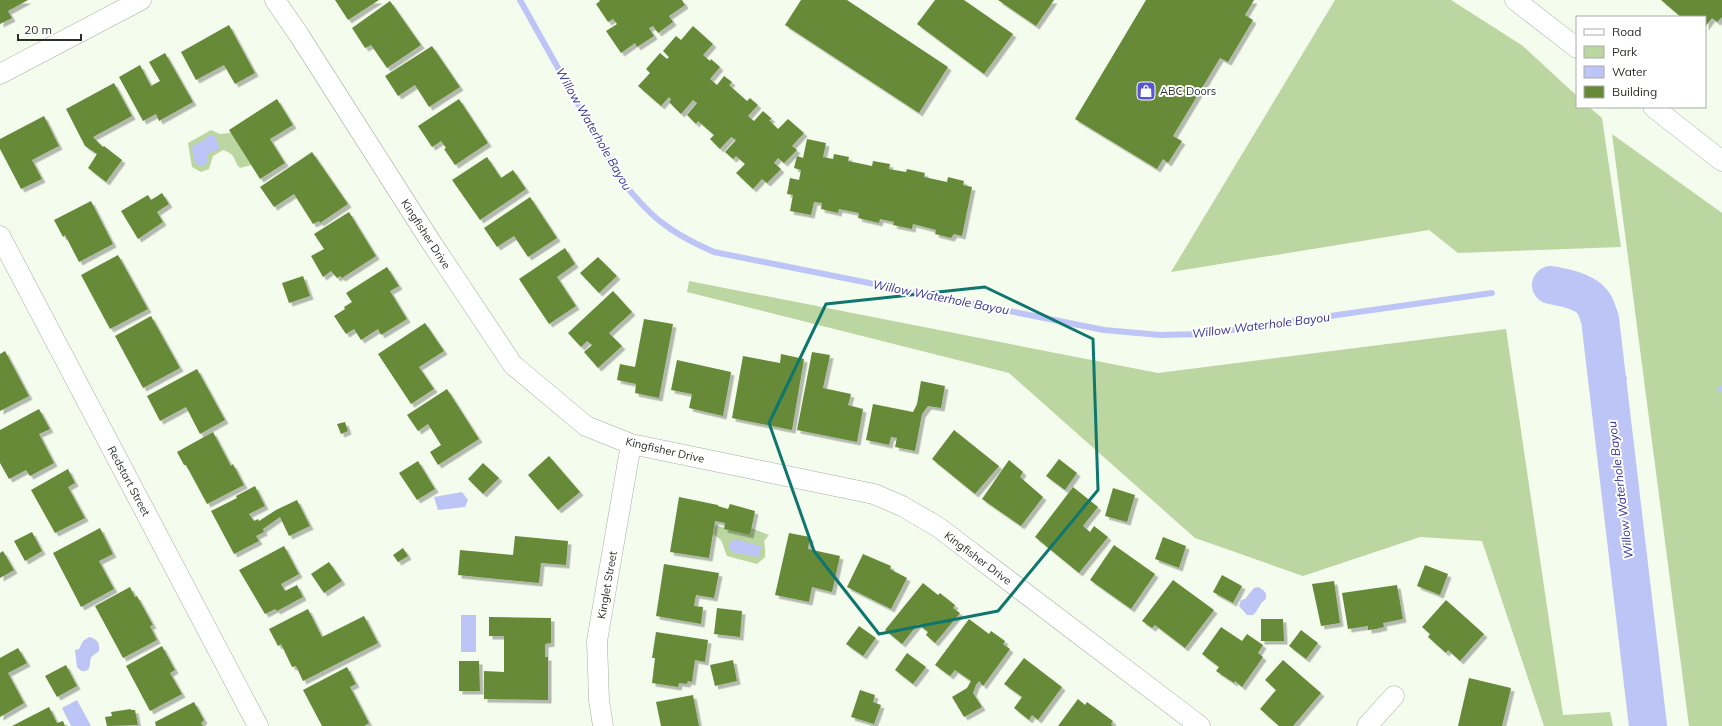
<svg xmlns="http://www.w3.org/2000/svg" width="1722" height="726" font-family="Mulish,sans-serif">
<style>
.green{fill:#bcd6a1}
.water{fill:#bdc4f6}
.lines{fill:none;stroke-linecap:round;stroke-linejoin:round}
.stream{stroke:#bdc4f6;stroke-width:6}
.river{stroke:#bdc4f6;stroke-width:38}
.building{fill:#668a38;filter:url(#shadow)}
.minor-casing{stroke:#a6ada0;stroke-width:21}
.minor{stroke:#fff;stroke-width:20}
.marked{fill:none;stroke:#0f766e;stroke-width:3;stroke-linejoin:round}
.labels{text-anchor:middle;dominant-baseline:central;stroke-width:4;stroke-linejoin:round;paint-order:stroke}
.poi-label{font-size:11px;fill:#2b2e28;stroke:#fff;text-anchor:start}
.street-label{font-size:11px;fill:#2b2e28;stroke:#fff}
.water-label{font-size:12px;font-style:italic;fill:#373490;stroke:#fff}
</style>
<defs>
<filter id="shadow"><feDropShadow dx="3.5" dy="3.5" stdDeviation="0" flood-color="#0004"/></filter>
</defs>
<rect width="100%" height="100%" fill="#f4fced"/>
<!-- green -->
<g class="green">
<polygon points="1335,0 1451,0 1523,46 1577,96 1577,107 1589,107 1602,118 1621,247 1458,253 1429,230 1171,272"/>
<path d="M 211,130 L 220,134 L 231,133 L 251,165 L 240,168 C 232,160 238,155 223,150 L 213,156 L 209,169 L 201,172 L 192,167 L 188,143 Z"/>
<polygon points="1612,134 1722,213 1722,726 1689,726"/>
<polygon points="689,281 1158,373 1506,329 1563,715 1610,712 1613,726 1544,726 1482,541 1420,537 1303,576 1195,538 1009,373 687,292"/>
<polygon points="715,525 750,535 751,528 769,535 764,541 765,547 765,557 757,564 727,556 721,540 713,534"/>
</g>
<!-- water -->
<g class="water">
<path d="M 209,135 L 215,136 L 219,146 L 218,150 L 209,153 L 207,156 L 207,163 C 194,173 193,155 192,146 L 195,145 L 197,143 L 201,142 Z"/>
<polygon points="462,492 468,500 465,507 438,510 434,497"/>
<polygon points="734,539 761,546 759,557 732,552 729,547 730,543"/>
<path d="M 1258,587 C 1264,590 1267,592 1266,599 C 1259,603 1259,610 1253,615 L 1247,615 L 1239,606 L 1241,600 L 1245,599 L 1254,588 Z"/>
<rect x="461" y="615" width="15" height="37"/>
<path d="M 89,637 C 97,639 100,642 99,651 L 91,657 C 89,665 92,672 81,671 L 77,667 L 75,650 L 79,649 L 83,641 Z"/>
<polygon points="77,700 91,726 71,726 62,708"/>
</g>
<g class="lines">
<!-- stream -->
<g class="stream">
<path d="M 520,0 L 619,177 C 649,216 668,232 714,252 L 1104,330 L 1160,335 L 1203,334 L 1492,293"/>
<polyline points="1607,380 1624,378"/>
<polyline points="1721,389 1722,389"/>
</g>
<!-- river -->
<path class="river" d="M 1551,285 C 1565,288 1586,291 1594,304 C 1597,309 1598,314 1600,319 L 1648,726"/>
</g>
<!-- building -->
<g class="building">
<polygon points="0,0 28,0 8,11 12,18 0,24"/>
<polygon points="335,0 379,0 348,20"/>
<polygon points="599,0 682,0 685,5 669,16 673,22 658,33 653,26 649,28 654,36 637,47 635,43 621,53 606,31 617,24 613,19 608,22 596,4 600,1"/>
<polygon points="801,0 847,0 948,67 919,113 785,25"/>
<polygon points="935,0 964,0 1013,34 984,74 917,24"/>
<polygon points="998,0 1054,0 1036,26"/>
<polygon points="1146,0 1254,0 1245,15 1253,20 1228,62 1220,58 1173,136 1182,141 1168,163 1163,159 1157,169 1075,119"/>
<polygon points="1661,0 1722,0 1722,17 1717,22 1712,18 1705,27 1705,17 1681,17"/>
<polygon points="390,1 421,45 387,68 371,45 365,48 352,28"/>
<polygon points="229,25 255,73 235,84 224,65 196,80 181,52"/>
<polygon points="693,26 713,44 703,55 710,61 711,59 720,67 710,79 717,85 724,76 732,82 729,85 747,101 750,98 758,105 748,116 754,121 763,111 772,119 769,120 778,129 788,119 804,133 792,146 797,150 784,163 778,158 774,163 781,169 767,183 762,179 753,189 736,173 745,164 736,156 733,159 725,152 736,140 731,137 720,149 710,139 714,135 698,121 696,124 687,115 697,103 693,100 681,114 669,102 671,100 669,97 661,106 638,86 650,73 646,69 660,53 667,59 669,57 663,51 676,36 681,40"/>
<polygon points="432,46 460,87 429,107 415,85 398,96 385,76"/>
<polygon points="165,53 193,102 159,121 156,114 143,121 119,77 140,65 151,86 160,81 149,62"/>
<polygon points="114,83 132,116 93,137 103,147 104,146 122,160 106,182 88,168 97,154 85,146 66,109"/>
<polygon points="277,99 293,125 270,139 285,163 260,179 229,130"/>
<polygon points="459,99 488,143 455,165 444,149 446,148 441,141 432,147 418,126"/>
<polygon points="44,116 59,146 32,160 42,179 21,189 0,149 0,139"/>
<polygon points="807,139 826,143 823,157 833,159 834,154 849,157 848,161 872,166 873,161 890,164 889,169 906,172 907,169 925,173 924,177 947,182 948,177 964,181 963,185 972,187 962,236 954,234 951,238 935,234 936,230 913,224 912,229 893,225 894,222 880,219 879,223 858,218 859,213 839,209 838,213 821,209 822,203 814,202 811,215 790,211 793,195 787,194 790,178 799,180 801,170 794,168 797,156 803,158"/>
<polygon points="312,152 348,204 320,223 319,221 313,224 294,194 274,207 260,187"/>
<polygon points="487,157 501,178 513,170 526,189 480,220 452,180"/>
<polygon points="162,193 169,204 157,212 163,222 138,239 121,211 148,195 151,200"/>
<polygon points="530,197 557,238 528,257 514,236 497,247 484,228"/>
<polygon points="91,201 113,244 79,262 65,235 63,237 54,220"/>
<polygon points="349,212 376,256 342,278 340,276 337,278 331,271 323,277 311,256 324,249 314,234"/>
<polygon points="565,248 575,264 557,277 576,306 549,324 519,279"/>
<polygon points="118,255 148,309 110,329 81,275"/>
<polygon points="598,257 617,276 599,293 580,273"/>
<polygon points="387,267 399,286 390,291 407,319 381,335 378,329 361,340 354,329 346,334 334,316 345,309 344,307 352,302 346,293"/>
<polygon points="303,276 310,296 289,303 282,283"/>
<polygon points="613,291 632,312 609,333 622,346 598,368 584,352 592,345 587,341 581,347 568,333"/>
<polygon points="151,316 180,368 143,388 115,336"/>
<polygon points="644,319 673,324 659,398 635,393 636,384 617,380 620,364 635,367"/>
<polygon points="425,323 444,351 419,367 434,389 411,404 378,354"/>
<polygon points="5,351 29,396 0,411 0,354"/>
<polygon points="812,352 830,355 823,388 851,394 848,405 863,409 857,442 797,430"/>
<polygon points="781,354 804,359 792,430 732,418 743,356 780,363"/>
<polygon points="677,360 731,372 723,416 689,408 692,394 671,390"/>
<polygon points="197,369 225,420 200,434 186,407 160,421 147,396"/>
<polygon points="921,381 945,386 941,408 928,406 922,414 915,451 895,447 897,438 891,437 889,445 866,440 873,404 913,412 917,404"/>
<polygon points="447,389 479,439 438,465 430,452 441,445 428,424 418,431 407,415"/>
<polygon points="39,409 50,429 39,434 54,463 30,476 26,470 9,479 0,463 0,430"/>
<polygon points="345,422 348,431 341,434 337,424"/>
<polygon points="954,430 999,466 975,494 932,459"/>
<polygon points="213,432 231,466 233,464 244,485 207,504 186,465 184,465 177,452"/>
<polygon points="549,456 580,492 558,510 528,475"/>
<polygon points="1059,459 1077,473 1065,490 1046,476"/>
<polygon points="1009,460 1023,472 1020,477 1043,497 1021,526 982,499"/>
<polygon points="418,461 435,489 417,500 399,473"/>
<polygon points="483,463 499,478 483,494 468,479"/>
<polygon points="68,469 75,483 68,487 85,518 55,533 31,490"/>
<polygon points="255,486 265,506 249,514 254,521 258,519 259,521 276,510 297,500 310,526 289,536 280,517 263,529 264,532 256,536 259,541 234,554 211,511 237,498 236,496"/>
<polygon points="1073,487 1098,507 1083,526 1090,532 1094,526 1108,537 1079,573 1035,537"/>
<polygon points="1113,488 1135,495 1127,522 1105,516"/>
<polygon points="679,497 718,505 718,506 728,509 730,504 755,511 750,535 724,529 725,523 715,521 709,558 670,552"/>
<polygon points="100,528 113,554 99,561 114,589 81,607 53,553"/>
<polygon points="32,532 42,551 25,561 14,541"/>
<polygon points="789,533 810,537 808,549 840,556 832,592 812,587 809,602 775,595"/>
<polygon points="515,536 568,541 566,565 541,563 539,583 458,575 460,550 513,555"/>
<polygon points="1163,537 1186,546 1179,568 1155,559"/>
<polygon points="1114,545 1155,574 1131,609 1090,580"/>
<polygon points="284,546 299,574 281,584 285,591 297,585 303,597 277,611 275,609 265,614 239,570"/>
<polygon points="403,548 408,556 398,562 393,555"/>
<polygon points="3,551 14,570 0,578 0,553"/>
<polygon points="863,554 891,566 890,569 907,578 891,609 847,587"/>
<polygon points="329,562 342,581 324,593 311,574"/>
<polygon points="664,564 719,573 714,598 696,595 694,606 703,607 701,624 656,616"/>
<polygon points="1425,565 1448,574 1440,595 1417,586"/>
<polygon points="1222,575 1242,586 1233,603 1213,592"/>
<polygon points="1173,580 1214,610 1185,648 1155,625 1152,628 1142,621"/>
<polygon points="1334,581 1340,623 1321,626 1312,584"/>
<polygon points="923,583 938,595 940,593 955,605 953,608 960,613 935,643 926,635 928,632 918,624 902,644 885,630"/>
<polygon points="1397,585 1403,619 1383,623 1384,627 1376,629 1368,630 1368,626 1348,629 1342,593"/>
<polygon points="130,587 135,597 137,596 153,625 150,626 157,640 123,658 95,606"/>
<polygon points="1446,600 1484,634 1460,661 1448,650 1446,653 1428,637 1430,634 1422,627"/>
<polygon points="717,608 742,611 740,637 714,634"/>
<polygon points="308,609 322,637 364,616 378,643 303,681 296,666 292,667 281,644 278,646 269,629"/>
<polygon points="489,617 551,618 551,643 545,644 545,657 548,657 548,700 484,699 484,671 504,672 504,636 489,636"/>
<polygon points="969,619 989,634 991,631 1005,641 1003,644 1010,649 983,686 979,681 976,685 973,693 982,707 964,717 952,697 967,688 971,681 955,670 950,676 935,665"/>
<polygon points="1261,619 1283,619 1284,641 1261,641"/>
<polygon points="859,626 876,638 863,656 846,644"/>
<polygon points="1221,627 1242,641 1247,634 1263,645 1258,653 1263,657 1242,687 1235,681 1234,683 1216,671 1219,667 1202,654"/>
<polygon points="1301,630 1318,643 1306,659 1289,646"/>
<polygon points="656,632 708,640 705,662 695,660 692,682 688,681 687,684 679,683 678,687 652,683 655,658 652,658"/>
<polygon points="162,646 175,670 170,673 182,694 150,711 126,666"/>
<polygon points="18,648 27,663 8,673 24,703 0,717 0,658"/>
<polygon points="907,653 926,667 913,684 895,670"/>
<polygon points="1024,658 1062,687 1038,720 1032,715 1029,720 1014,708 1022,697 1004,684"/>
<polygon points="733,660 737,681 715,686 710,665"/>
<polygon points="1283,660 1321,693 1293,726 1279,726 1260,709 1276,690 1265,680"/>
<polygon points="459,661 479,661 480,691 459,691"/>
<polygon points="66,665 77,686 57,697 45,676"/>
<polygon points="347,667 356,684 350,687 369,723 364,726 322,726 303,690"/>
<polygon points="1469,678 1511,688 1502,726 1458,726"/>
<polygon points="860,690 875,695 873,702 881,705 874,724 851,717"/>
<polygon points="693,695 699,726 661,726 656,702"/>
<polygon points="1078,699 1085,705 1087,702 1113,721 1111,724 1113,726 1058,726"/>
<polygon points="194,702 204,720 201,723 203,726 156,726 155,722"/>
<polygon points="49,707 57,723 63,721 65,726 12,726"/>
<polygon points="131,709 131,710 135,710 138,725 107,726 105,717 112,716 111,712"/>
</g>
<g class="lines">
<!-- minor casing -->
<g class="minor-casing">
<g id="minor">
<polyline points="275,0 299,35 429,239 513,365 586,426 631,444 874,494 902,506 938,527 1200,726"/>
<polyline points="1515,0 1577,48"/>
<polyline points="0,74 141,0"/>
<polyline points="1653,107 1722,161"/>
<polyline points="0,236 258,726"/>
<polyline points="603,726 599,700 597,641 631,444"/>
<polyline points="1367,726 1394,696"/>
</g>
</g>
<!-- minor -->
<use href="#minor" class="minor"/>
</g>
<!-- marked area -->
<path class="marked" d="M 985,287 L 1093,339 L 1098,490 L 998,611 L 879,634 L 814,551 L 769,423 L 826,304 Z"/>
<!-- icons -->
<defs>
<g id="shop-square" transform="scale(1)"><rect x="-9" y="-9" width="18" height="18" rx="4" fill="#5857cf" stroke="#fff"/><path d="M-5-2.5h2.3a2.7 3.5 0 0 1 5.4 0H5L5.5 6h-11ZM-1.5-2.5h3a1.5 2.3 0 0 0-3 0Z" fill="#fff"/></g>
</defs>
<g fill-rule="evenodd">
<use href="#shop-square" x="1146" y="91"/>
</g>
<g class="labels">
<!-- poi labels -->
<g class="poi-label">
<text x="1160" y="91">ABC Doors</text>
</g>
<!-- street labels -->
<g class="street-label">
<text transform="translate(426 234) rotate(57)">Kingfisher Drive</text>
<text transform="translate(665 450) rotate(13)">Kingfisher Drive</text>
<text transform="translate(129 481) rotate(62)">Redstart Street</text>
<text transform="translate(978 558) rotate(37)">Kingfisher Drive</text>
<text transform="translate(607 585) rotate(-80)">Kinglet Street</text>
</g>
<!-- water labels -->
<g class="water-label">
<text transform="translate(594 129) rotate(60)">Willow Waterhole Bayou</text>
<text transform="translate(941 297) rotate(11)">Willow Waterhole Bayou</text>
<text transform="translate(1261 325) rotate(-7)">Willow Waterhole Bayou</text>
<text transform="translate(1620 490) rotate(-97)">Willow Waterhole Bayou</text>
</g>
</g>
<!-- legend -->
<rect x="1576" y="16" width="130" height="92" fill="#ffffff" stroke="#aaaba9"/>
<rect x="1584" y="29" width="20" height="6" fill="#ffffff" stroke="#aaaba9"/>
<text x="1612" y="36" font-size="12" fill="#2b2e28">Road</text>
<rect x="1584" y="46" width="20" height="12" fill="#bcd6a1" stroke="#aaaba9"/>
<text x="1612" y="56" font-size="12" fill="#2b2e28">Park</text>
<rect x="1584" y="66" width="20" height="12" fill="#bdc4f6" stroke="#aaaba9"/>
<text x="1612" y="76" font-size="12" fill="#2b2e28">Water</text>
<rect x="1584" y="86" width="20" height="12" fill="#668a38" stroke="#aaaba9"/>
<text x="1612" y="96" font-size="12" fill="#2b2e28">Building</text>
<!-- scale -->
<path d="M18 34v6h63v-6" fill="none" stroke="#2b2e28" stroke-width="2"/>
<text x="24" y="34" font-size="12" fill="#2b2e28" stroke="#ffffff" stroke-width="3" paint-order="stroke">20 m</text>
</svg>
